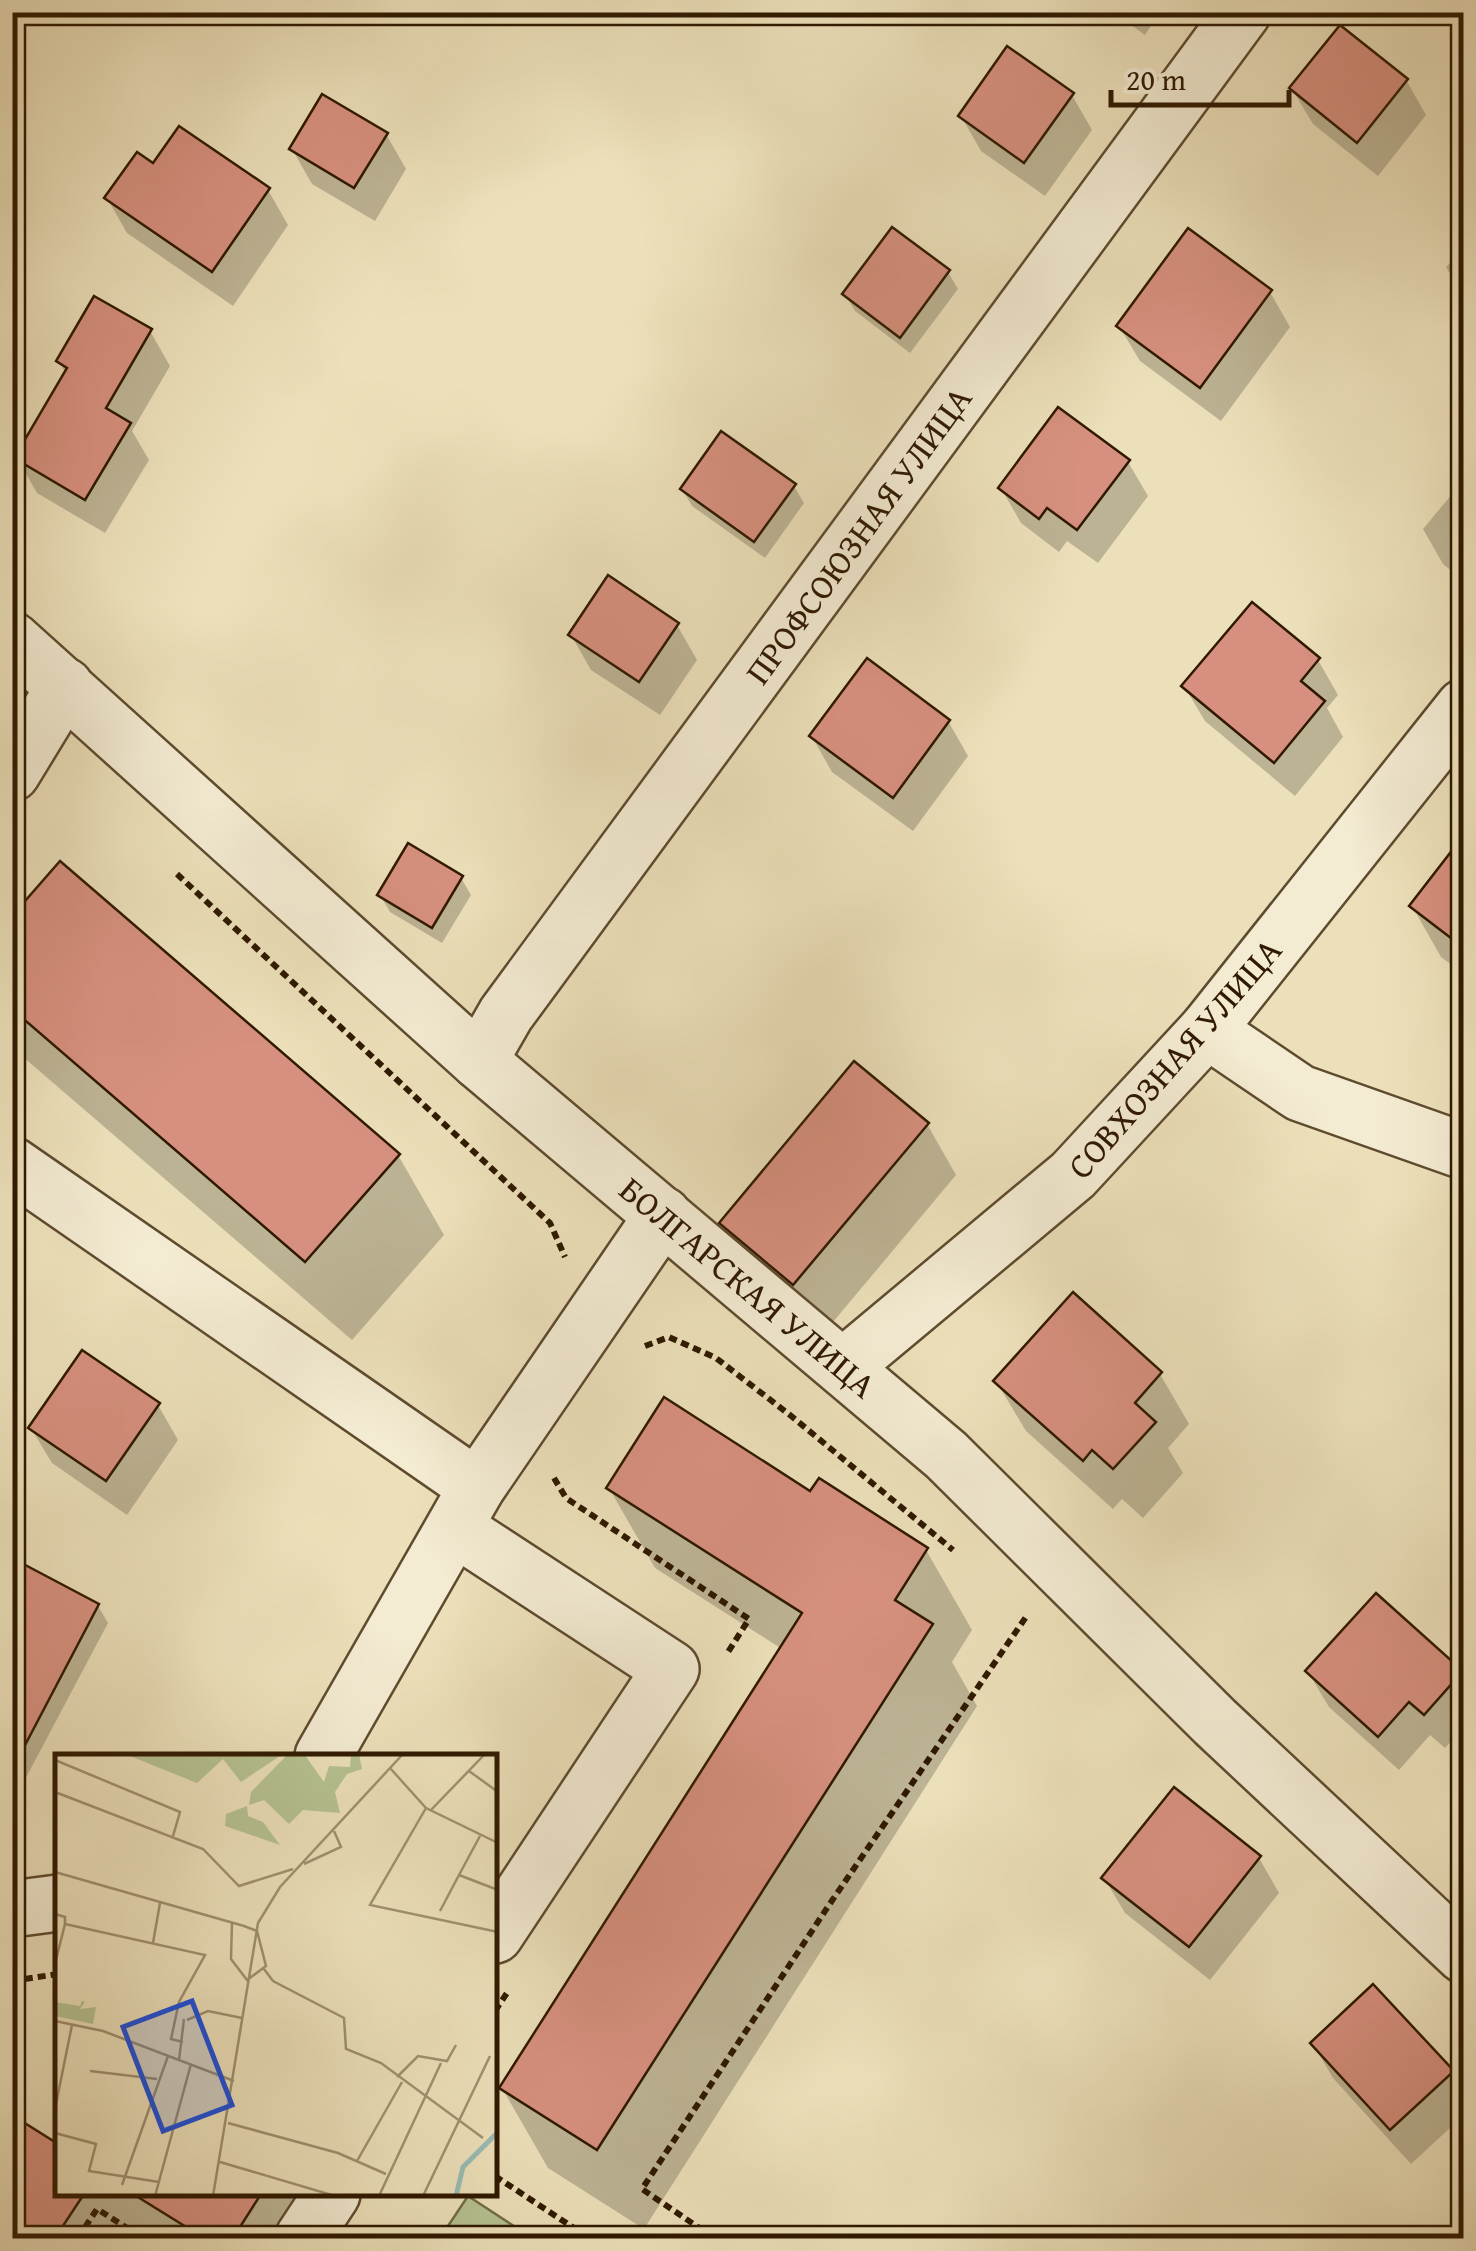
<svg xmlns="http://www.w3.org/2000/svg" width="1476" height="2251" font-family="'Gentium Book Plus',serif">
<style>
.green{fill:#b6c291;stroke:#726e48;stroke-width:2.5}
.shadow{fill:#0003}
.building{fill:#d7907f;stroke:#2f1900;stroke-width:2.5}
.lines{fill:none;stroke-linecap:round;stroke-linejoin:round}
.minor-casing{stroke:#5e4b2e;stroke-width:60}
.path{stroke:#2f1900;stroke-width:6;stroke-dasharray:8 5;stroke-linecap:butt}
.minor{stroke:#f3ebd2;stroke-width:55}
.labels{text-anchor:middle;dominant-baseline:central;stroke-width:8;stroke-linejoin:round;paint-order:stroke}
.street-label{font-size:35px;fill:#2f1900;stroke:#f3ebd2}
.inset-river{fill:none;stroke:#99bcb5;stroke-width:5}
.inset-road{fill:none;stroke:#a09070;stroke-width:2.5}
.view{fill:#1d4ed8;fill-opacity:0.15;stroke:#1d4ed8;stroke-width:5}
.inset-edge{fill:none;stroke:#2f1900;stroke-width:5}
</style>
<rect width="100%" height="100%" fill="#ece0ba"/>
<filter id="stains"><feTurbulence type="fractalNoise" baseFrequency=".002" numOctaves="4"/><feColorMatrix values="0 0 0 0 .2 0 0 0 0 .09 0 0 0 0 .02 0 0 0 .5 -.17"/></filter>
<radialGradient id="worn" r=".72"><stop offset=".6" stop-color="#630" stop-opacity="0"/><stop offset="1" stop-color="#630" stop-opacity=".3"/></radialGradient>
<!-- green -->
<polygon class="green" points="468,2196 532,2238 440,2238"/>
<!-- shadow -->
<g class="shadow">
<polygon points="1113,12 1160,12 1145,35"/>
<polygon points="1406,80 1426,115 1378,176 1313,124 1292,89"/>
<polygon points="1072,95 1092,130 1045,196 981,151 961,116"/>
<polygon points="386,134 406,169 375,221 312,184 292,149"/>
<polygon points="154,166 268,190 288,225 233,306 127,233 107,198"/>
<polygon points="1464,248 1464,297 1446,267"/>
<polygon points="948,272 958,289 910,353 855,311 845,294"/>
<polygon points="1270,292 1290,327 1221,421 1140,361 1119,326"/>
<polygon points="150,331 170,366 132,431 149,460 105,533 37,493 17,458 66,374 59,361"/>
<polygon points="1128,462 1148,496 1098,563 1067,541 1059,552 1021,523 1001,488"/>
<polygon points="1463,481 1464,481 1464,581 1443,564 1423,529"/>
<polygon points="794,486 804,503 765,558 692,506 682,489"/>
<polygon points="677,625 697,660 660,715 591,670 571,635"/>
<polygon points="1318,660 1338,695 1327,708 1343,737 1295,796 1205,721 1184,686"/>
<polygon points="948,721 968,756 913,831 832,772 812,737"/>
<polygon points="1464,839 1464,974 1441,957 1412,906"/>
<polygon points="461,878 471,895 442,943 390,912 380,895"/>
<polygon points="12,920 398,1155 444,1235 352,1340 15,1050 12,1044"/>
<polygon points="927,1124 956,1175 823,1334 751,1273 722,1223"/>
<polygon points="1160,1374 1189,1424 1168,1448 1183,1473 1143,1518 1122,1499 1113,1509 1026,1431 996,1381"/>
<polygon points="158,1405 178,1440 127,1515 52,1463 31,1428"/>
<polygon points="609,1488 811,1494 926,1550 972,1630 952,1662 977,1706 644,2229 548,2168 502,2088 782,1649 655,1568"/>
<polygon points="12,1561 98,1606 108,1623 12,1804"/>
<polygon points="1308,1672 1461,1673 1464,1678 1464,1727 1445,1748 1430,1735 1399,1770 1329,1707"/>
<polygon points="1259,1858 1279,1893 1210,1980 1125,1913 1104,1878"/>
<polygon points="1313,2044 1452,2072 1464,2093 1464,2115 1411,2164 1333,2078"/>
<polygon points="12,2118 58,2194 290,2194 316,2238 12,2238"/>
</g>
<!-- building -->
<g class="building">
<polygon points="1340,25 1408,79 1357,143 1289,88"/>
<polygon points="1007,46 1074,93 1024,163 958,116"/>
<polygon points="322,94 388,133 354,188 289,149"/>
<polygon points="179,126 270,188 212,272 104,198 137,152 153,163"/>
<polygon points="892,227 950,270 900,338 842,294"/>
<polygon points="1188,228 1272,290 1200,388 1116,326"/>
<polygon points="94,296 152,329 106,408 131,423 85,500 14,458 67,368 56,361"/>
<polygon points="1058,407 1130,460 1077,530 1047,508 1039,519 998,488"/>
<polygon points="721,431 796,484 754,542 680,489"/>
<polygon points="608,575 679,623 639,682 568,635"/>
<polygon points="1252,602 1320,658 1301,681 1325,701 1274,763 1181,686"/>
<polygon points="867,658 950,720 893,798 809,736"/>
<polygon points="1464,835 1464,948 1409,906"/>
<polygon points="408,843 463,876 432,928 377,895"/>
<polygon points="60,861 400,1154 305,1262 12,1009 12,916"/>
<polygon points="854,1061 929,1123 793,1285 719,1223"/>
<polygon points="1073,1292 1162,1372 1135,1403 1156,1422 1113,1469 1092,1450 1083,1461 993,1381"/>
<polygon points="82,1350 160,1403 106,1481 28,1428"/>
<polygon points="664,1397 810,1491 819,1478 928,1548 895,1600 933,1624 597,2150 499,2088 802,1613 606,1488"/>
<polygon points="12,1558 99,1604 12,1770"/>
<polygon points="1376,1593 1463,1671 1424,1715 1409,1702 1378,1737 1305,1671"/>
<polygon points="1174,1787 1261,1856 1189,1947 1101,1878"/>
<polygon points="1373,1984 1454,2071 1390,2130 1310,2043"/>
<polygon points="12,2115 58,2144 58,2194 84,2194 55,2238 12,2238"/>
<polygon points="133,2194 261,2194 233,2238 204,2238"/>
</g>
<g class="lines">
<!-- minor casing -->
<g class="minor-casing">
<g id="minor">
<polyline points="12,640 479,1061 946,1455 1215,1722 1464,1955"/>
<polyline points="12,773 65,686"/>
<polyline points="1207,1030 1300,1093 1464,1151"/>
<polyline points="479,1061 506,1014 1243,12"/>
<polyline points="12,1165 477,1487"/>
<polyline points="843,1367 1073,1175 1207,1030 1464,707"/>
<polyline points="455,1528 671,1669 495,1935"/>
<polyline points="323,1756 477,1487 663,1215"/>
<polyline points="12,1909 58,1903"/>
<polyline points="303,2238 332,2194"/>
</g>
</g>
<!-- path -->
<g class="path">
<polyline points="177,874 550,1223 565,1257"/>
<polyline points="645,1346 669,1337 716,1358 790,1415 953,1550"/>
<polyline points="554,1478 566,1498 749,1619 728,1652"/>
<polyline points="12,1981 58,1974"/>
<polyline points="495,2011 509,1990"/>
<polyline points="495,2176 589,2238"/>
<polyline points="78,2238 97,2209 143,2238"/>
<polyline points="714,2238 642,2189 829,1905 1028,1614"/>
</g>
<!-- minor -->
<use href="#minor" class="minor"/>
</g>
<g class="labels">
<!-- street labels -->
<g class="street-label">
<text transform="translate(858 535) rotate(-54)">ПРОФСОЮЗНАЯ УЛИЦА</text>
<text transform="translate(1174 1058) rotate(-49)">СОВХОЗНАЯ УЛИЦА</text>
<text transform="translate(748 1287) rotate(40)">БОЛГАРСКАЯ УЛИЦА</text>
</g>
</g>
<!-- overview -->
<g transform="translate(55 1754)">
<rect width="442" height="442" fill="#ece0ba"/>
<path d="M 70,0 L 228,0 L 186,28 L 168,5 L 142,29 ZM 233,0 L 249,0 L 269,28 L 274,12 L 295,13 L 296,0 L 304,0 L 307,15 L 292,20 L 280,38 L 285,59 L 248,56 L 234,70 L 209,46 L 194,51 L 196,38 ZM 192,52 L 193,62 L 208,68 L 225,91 L 170,72 L 171,60 ZM 27,247 L 30,248 L 25,255 L 41,253 L 38,270 L 0,262 L 0,248 L 25,252 Z" fill="#b6c291"/>
<path class="inset-river" d="M 401,442 L 408,413 L 443,378"/>
<path class="inset-road" d="M 0,6 L 125,58 L 118,82M 335,14 L 371,54 L 443,89M 414,17 L 443,38M 0,38 L 148,95 L 184,132 L 238,115M 371,54 L 315,151 L 443,178M 375,57 L 430,0M 425,82 L 404,121 L 443,136M 249,110 L 286,93 L 279,77M 0,118 L 189,172 L 202,177 L 211,212 L 192,226 L 176,205 L 177,169M 385,157 L 404,121M 0,160 L 10,163 L 10,170 L 150,201 L 124,248 L 116,285 L 128,288M 98,189 L 105,149M 0,210 L 10,170M 209,215 L 218,227 L 289,264 L 291,295 L 326,309 L 428,384M 132,266 L 153,257 L 187,264M 0,267 L 48,277 L 179,327M 124,306 L 129,265M 35,317 L 102,325M 342,323 L 363,302 L 392,307 L 401,291M 0,355 L 17,271M 173,369 L 283,399 L 331,420M 0,379 L 41,390 L 34,417 L 104,428M 302,407 L 347,328M 165,408 L 280,442M 67,431 L 113,302M 100,442 L 136,310M 158,442 L 203,169 L 225,133 L 348,0M 324,442 L 386,309M 368,442 L 435,302"/>
<path class="view" d="M 137,247 L 177,351 L 108,377 L 68,273 Z"/>
<rect width="442" height="442" class="inset-edge"/>
</g>
<!-- margin -->
<rect width="1476" height="2251" fill="none" stroke="#ece0ba" stroke-width="50"/>
<rect x="15" y="15" width="1446" height="2221" fill="none" stroke="#2f1900" stroke-width="5"/>
<rect x="25" y="25" width="1426" height="2201" fill="none" stroke="#2f1900" stroke-width="2.5"/>
<!-- scale -->
<path d="M1111 90v15h178v-15" fill="none" stroke="#2f1900" stroke-width="5"/>
<text x="1126" y="90" font-size="30" fill="#2f1900" stroke="#f3ebd2" stroke-width="8" paint-order="stroke">20 m</text>
<rect width="100%" height="100%" filter="url(#stains)"/>
<rect width="100%" height="100%" fill="url(#worn)"/>
</svg>
